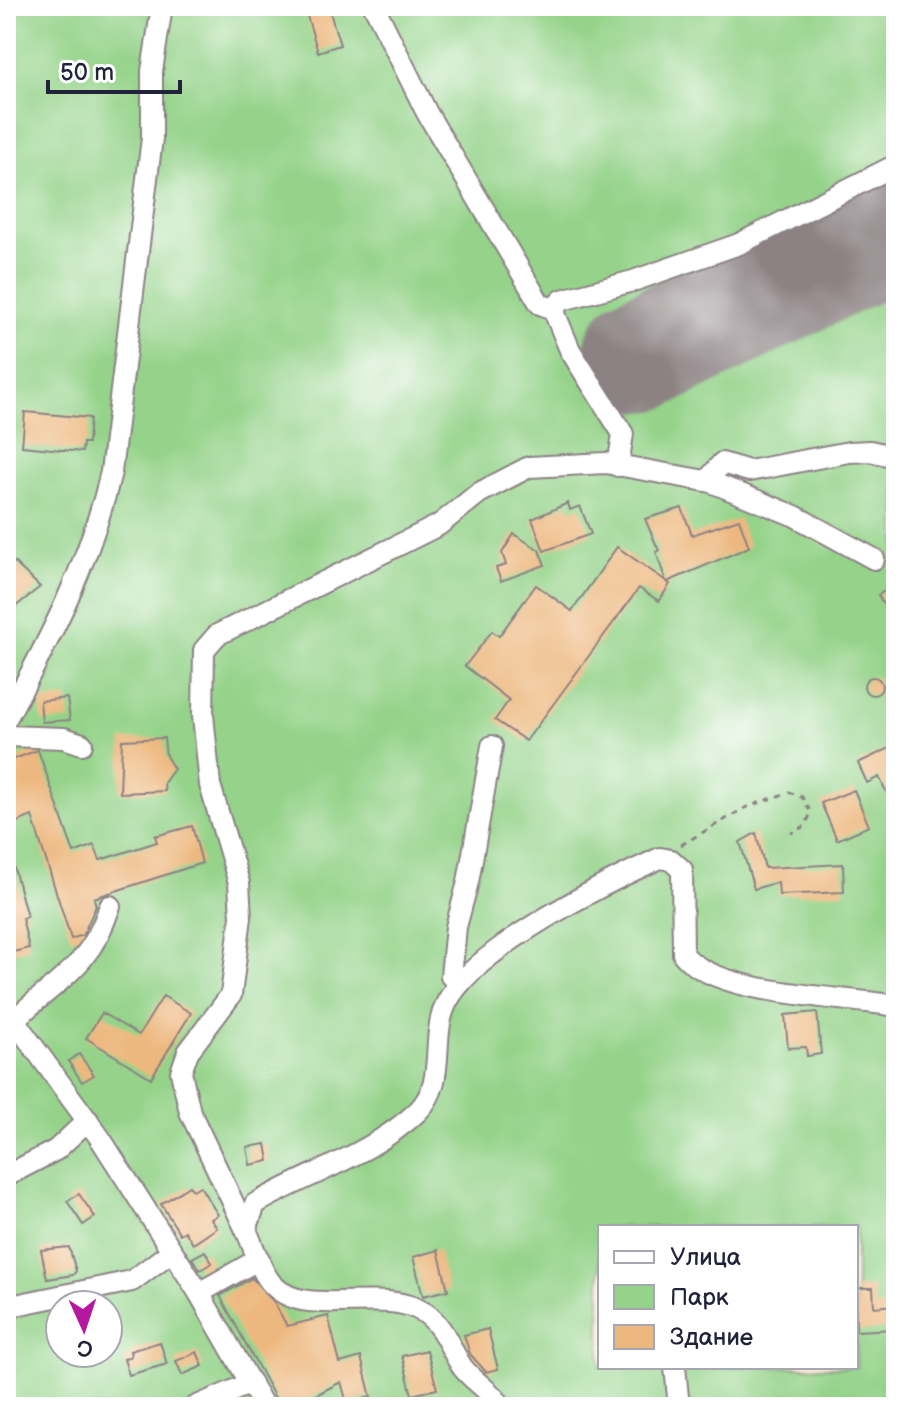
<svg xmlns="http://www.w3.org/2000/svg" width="902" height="1413" font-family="'Balsamiq Sans',sans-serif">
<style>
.green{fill:#94d389;stroke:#5b7a62;stroke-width:2;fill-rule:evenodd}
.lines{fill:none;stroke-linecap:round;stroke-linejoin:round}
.runway{stroke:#8c8284;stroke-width:118}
.building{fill:#edb87f}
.minor-casing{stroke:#8c8284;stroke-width:24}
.path{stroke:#8c8284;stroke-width:3;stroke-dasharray:6 6;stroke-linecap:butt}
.minor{stroke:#fff;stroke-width:20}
</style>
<rect width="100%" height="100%" fill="#fff"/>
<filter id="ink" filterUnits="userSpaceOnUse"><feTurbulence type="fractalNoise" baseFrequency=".0125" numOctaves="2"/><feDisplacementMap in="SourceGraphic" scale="16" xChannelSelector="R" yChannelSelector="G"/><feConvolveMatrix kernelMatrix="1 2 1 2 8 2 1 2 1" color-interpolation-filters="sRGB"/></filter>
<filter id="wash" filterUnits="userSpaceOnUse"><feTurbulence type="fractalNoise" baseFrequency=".006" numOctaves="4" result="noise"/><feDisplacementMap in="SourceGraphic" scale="32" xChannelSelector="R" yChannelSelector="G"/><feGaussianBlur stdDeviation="1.8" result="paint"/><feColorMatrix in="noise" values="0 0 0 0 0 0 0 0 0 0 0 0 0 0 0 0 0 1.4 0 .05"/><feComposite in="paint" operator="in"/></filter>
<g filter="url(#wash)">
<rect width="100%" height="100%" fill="#f7e3cd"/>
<!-- green -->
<path class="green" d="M 6,6 L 896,6 L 896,1407 L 6,1407 ZM 600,1227 L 856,1227 L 856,1367 L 600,1367 ZM 60,1305 L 108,1305 L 108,1353 L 60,1353 Z"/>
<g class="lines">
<!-- runway -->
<polyline class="runway" points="643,353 896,228"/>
</g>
<g id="blocks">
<!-- building -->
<g class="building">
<polygon points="304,6 328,6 340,45 318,52"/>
<polygon points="25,412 90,418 88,443 83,443 82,452 22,446"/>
<polygon points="568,503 570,510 580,506 591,534 544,551 532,519"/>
<polygon points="682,508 692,535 739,519 749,547 667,582 670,584 659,601 639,588 526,741 495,720 509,700 465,666 492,631 499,636 536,585 572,611 617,547 666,581 656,552 659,551 645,519"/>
<polygon points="514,534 539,550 545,565 501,581 496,568 506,565 502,553"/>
<polygon points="13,561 40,587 15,607 6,606 6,572"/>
<polygon points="896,585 896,626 878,595"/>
<circle cx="873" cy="686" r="9"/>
<polygon points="67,698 70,720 42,722 40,701"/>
<polygon points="164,738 166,756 174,769 164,783 165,791 120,793 122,740"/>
<polygon points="896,745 896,811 879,777 867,783 858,763"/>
<polygon points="38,750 74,853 94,845 100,860 157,842 155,836 192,826 202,863 94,898 96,906 83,935 71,939 32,816 6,827 6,762"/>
<polygon points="854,790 869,826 837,840 821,803"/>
<polygon points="756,833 765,868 843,864 844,892 779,895 778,882 754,889 740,842"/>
<polygon points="6,857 11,857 27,917 22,918 29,948 14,952 6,928"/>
<polygon points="163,996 191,1013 151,1078 86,1038 102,1013 139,1035"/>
<polygon points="817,1012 821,1054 807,1056 806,1047 788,1048 785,1015"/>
<polygon points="79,1054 94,1075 82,1082 68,1061"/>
<polygon points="266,1144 269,1161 250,1165 247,1147"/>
<polygon points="189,1186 193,1190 200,1186 218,1215 211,1219 217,1228 193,1244 185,1231 180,1234 161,1204"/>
<polygon points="79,1194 95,1217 83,1225 67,1201"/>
<polygon points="69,1247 76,1271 73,1275 47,1279 41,1250"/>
<polygon points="438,1250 448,1290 423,1296 413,1257"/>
<polygon points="205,1251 212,1263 200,1270 192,1258"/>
<polygon points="252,1278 274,1302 287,1326 328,1316 340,1363 361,1357 371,1397 347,1403 341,1382 304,1401 308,1407 280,1407 220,1296"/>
<polygon points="856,1288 873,1288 874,1307 896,1305 896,1329 856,1331"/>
<polygon points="488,1329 498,1369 486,1372 470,1354 464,1335"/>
<polygon points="160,1342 167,1364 129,1375 124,1359 131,1356 130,1351"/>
<polygon points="427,1350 437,1389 412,1395 402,1356"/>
<polygon points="197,1352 203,1366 182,1375 176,1361"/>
</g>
</g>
</g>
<g filter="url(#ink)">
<use href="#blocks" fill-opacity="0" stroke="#8c8284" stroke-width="2"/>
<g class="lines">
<!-- minor casing -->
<g class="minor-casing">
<g id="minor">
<polyline points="374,6 427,113 540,304 553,309 562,300 633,281 739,244 896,165"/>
<polyline points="553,309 570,350 623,434 618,466"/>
<polyline points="707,481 722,463 749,471 849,452 870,451 896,457"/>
<path d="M 874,559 L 795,516 L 711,482 L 606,463 L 529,467 L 479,493 L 439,525 L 217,635 L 204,650 L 203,715 L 210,785 L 239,883 L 241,917 L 231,995 L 188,1052 L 181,1072 L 190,1112 L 246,1230 L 255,1204 C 308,1173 372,1155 418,1111 C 448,1081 429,1037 447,1002 C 474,949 605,883 660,858 L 671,860 L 682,870 L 683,954 C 716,996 842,996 896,1006"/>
<path d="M 6,719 C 49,641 91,560 111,472 L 152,138 L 152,71 L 162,6"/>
<polyline points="6,736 64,738 82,744"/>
<polyline points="460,983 451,976 456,927 468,882 492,746"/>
<path d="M 6,1014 L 14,1020 C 57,980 90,968 110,906"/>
<polyline points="14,1020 100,1138 199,1293 264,1407"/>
<polyline points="6,1176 56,1150 88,1120"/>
<path d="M 246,1230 C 254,1246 260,1272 273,1285 C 307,1321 383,1285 425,1313 C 445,1327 450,1350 463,1368 C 475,1383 489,1389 502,1407"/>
<polyline points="199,1293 259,1259"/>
<polyline points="6,1307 132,1281 172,1251"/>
<polyline points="675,1367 679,1407"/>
<polyline points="195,1407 251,1383"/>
</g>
</g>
<!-- path -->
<polyline class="path" points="681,845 745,808 789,792 802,797 811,813 805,826 791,833"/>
<!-- minor -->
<use href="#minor" class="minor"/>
</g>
</g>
<!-- margin -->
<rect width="902" height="1413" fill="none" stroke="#fff" stroke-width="32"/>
<!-- legend -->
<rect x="598" y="1225" width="260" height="144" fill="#ffffff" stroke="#a7a7b1" stroke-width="2"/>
<rect x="614" y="1251" width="40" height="12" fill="#ffffff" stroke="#a7a7b1" stroke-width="2"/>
<text x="670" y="1265" font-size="24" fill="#22223b">Улица</text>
<rect x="614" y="1285" width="40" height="24" fill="#94d389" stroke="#a7a7b1" stroke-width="2"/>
<text x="670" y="1305" font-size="24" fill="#22223b">Парк</text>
<rect x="614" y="1325" width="40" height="24" fill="#edb87f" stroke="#a7a7b1" stroke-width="2"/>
<text x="670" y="1345" font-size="24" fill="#22223b">Здание</text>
<!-- north arrow -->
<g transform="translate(84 1329) rotate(177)"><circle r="38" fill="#ffffff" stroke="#a7a7b1" stroke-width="2"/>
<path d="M0-6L14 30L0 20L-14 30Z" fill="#b5179e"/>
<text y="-12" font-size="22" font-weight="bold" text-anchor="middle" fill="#22223b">С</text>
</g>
<!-- scale -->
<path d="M48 80v12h132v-12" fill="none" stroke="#22223b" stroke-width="4"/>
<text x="60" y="80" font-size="24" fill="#22223b" stroke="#ffffff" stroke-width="6" paint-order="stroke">50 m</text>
</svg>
